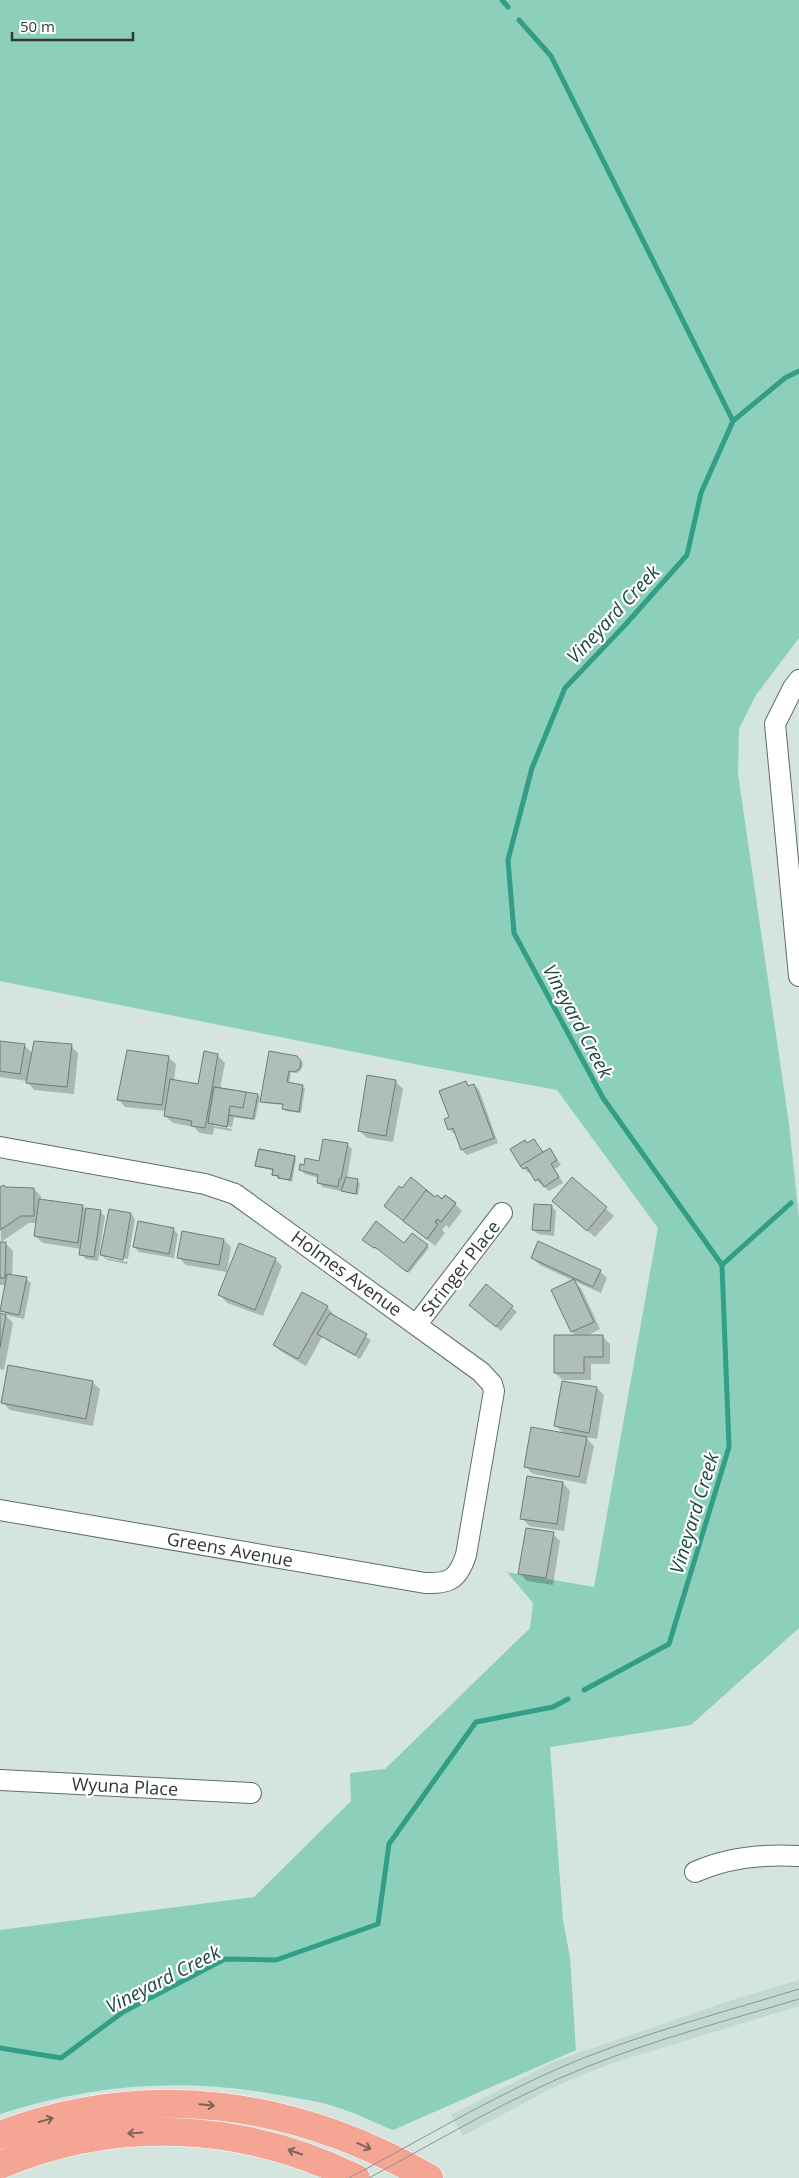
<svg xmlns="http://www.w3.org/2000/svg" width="799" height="2178" font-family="'Open Sans',sans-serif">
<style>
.built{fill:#c2d9d2}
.green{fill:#8ccfbb}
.shadow{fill:#0003}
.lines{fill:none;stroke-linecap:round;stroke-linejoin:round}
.stream{stroke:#329e85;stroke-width:5}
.building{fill:#b0beba;stroke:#6e7c78}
.minor-casing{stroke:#606d69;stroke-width:22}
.primary-casing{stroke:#fff;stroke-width:29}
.minor{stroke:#fff;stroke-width:20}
.primary{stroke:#f5a594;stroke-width:28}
.tram{stroke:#899591;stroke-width:1}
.oneway{stroke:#7f635b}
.labels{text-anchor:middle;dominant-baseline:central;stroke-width:4.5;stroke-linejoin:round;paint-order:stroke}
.street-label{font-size:18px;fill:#313735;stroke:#fff}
.water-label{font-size:19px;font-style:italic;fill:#1c493e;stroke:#fff}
</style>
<rect width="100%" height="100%" fill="#d4e4de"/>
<!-- built -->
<polygon class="built" points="799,1980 799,2006 619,2061 581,2075 548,2090 463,2136 451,2115 555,2061 735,1999"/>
<!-- green -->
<path class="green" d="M 0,0 L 799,0 L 799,638 L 756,695 L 739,729 L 738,774 L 789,1124 L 799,1219 L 799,1628 L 691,1725 L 550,1747 L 563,1920 L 570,1958 L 576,2050 L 393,2130 C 373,2122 354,2112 333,2106 C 318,2101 301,2099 285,2096 C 186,2077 96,2083 0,2114 L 0,1930 L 254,1897 L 351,1801 L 350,1773 L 385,1769 L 530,1628 L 533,1603 L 507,1572 L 594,1587 L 658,1228 L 557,1090 L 425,1066 L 0,981 Z"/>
<!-- shadow -->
<g class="shadow">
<polygon points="0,1043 25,1046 33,1054 71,1046 78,1053 74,1094 34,1090 27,1081 0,1077"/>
<polygon points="217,1055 225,1063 220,1089 257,1095 260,1097 255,1120 234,1117 232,1127 214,1123 214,1126 232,1129 231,1131 214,1128 213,1135 200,1133 194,1127 173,1123 165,1116 166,1111 125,1107 118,1099 168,1057 176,1064 174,1081 199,1085"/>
<polygon points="299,1059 303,1064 301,1070 297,1073 291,1072 289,1084 305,1088 301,1113 285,1111 284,1105 264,1103 262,1101"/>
<polygon points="395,1081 403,1089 393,1142 367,1138 359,1130"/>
<polygon points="466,1082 470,1087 474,1085 479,1090 498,1143 467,1155 462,1150 456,1133 454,1134 449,1129 451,1118"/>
<polygon points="534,1140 544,1153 550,1149 561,1165 555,1169 563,1183 549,1191 536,1180 531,1172 528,1173 524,1168 527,1144"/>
<polygon points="347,1144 352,1149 347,1179 360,1183 358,1195 323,1187 318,1182 319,1178 305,1174 301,1170 320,1162"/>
<polygon points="294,1157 296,1159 292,1182 276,1176 274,1171 257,1166"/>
<polygon points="572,1179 614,1216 595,1237 561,1208"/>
<polygon points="0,1189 34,1189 41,1196 41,1200 82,1206 86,1209 100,1212 105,1216 98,1261 86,1259 81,1254 82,1249 43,1243 35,1236 37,1223 29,1223 1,1242"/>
<polygon points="431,1195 455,1204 462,1211 449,1228 446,1225 442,1230 445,1233 435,1246 406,1223"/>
<polygon points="551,1206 556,1211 554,1236 538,1234 533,1230"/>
<polygon points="131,1214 135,1219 128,1259 106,1255 106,1258 128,1262 127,1264 107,1260 102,1255"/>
<polygon points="173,1229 178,1234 174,1258 139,1252 134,1247"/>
<polygon points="224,1240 231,1247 227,1272 186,1265 178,1257"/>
<polygon points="366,1242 427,1246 429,1248 409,1273 378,1248 377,1250"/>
<polygon points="0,1243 5,1243 13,1251 12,1276 26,1279 31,1283 24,1319 6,1315 2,1310 6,1285 0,1285"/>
<polygon points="532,1258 600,1271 607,1278 601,1293 574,1281 581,1288 600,1329 585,1337 603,1337 610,1344 610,1364 591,1364 591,1380 563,1380 555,1373 577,1337 572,1332 574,1281 540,1265"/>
<polygon points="275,1259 282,1266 263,1316 227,1303 220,1295"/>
<polygon points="486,1286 517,1312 501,1331 475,1309"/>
<polygon points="327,1307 334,1315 333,1316 371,1340 360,1359 322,1337 306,1366 282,1352 274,1345"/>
<polygon points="0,1315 6,1316 13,1323 4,1370 0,1369"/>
<polygon points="92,1382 100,1389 93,1426 10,1410 2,1402"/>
<polygon points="597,1388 604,1395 597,1439 585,1437 594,1446 586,1484 533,1474 525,1466 564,1434 556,1426"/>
<polygon points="563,1483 570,1491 564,1531 529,1526 522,1518"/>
<polygon points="553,1534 560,1541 553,1585 527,1581 520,1573"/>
</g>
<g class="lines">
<!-- stream -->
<g class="stream">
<polyline points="502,0 508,7"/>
<polyline points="519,20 551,56 733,421"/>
<polyline points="722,1265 791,1203"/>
<polyline points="584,1690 669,1644 729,1447 722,1265 603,1098 514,933 508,860 532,768 565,688 626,624 687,555 701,493 733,421 785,378 799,371"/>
<polyline points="0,2048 61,2058 123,2012 225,1959 276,1960 378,1924 389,1844 476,1722 553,1707 568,1699"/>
</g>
</g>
<!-- building -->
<g class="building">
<polygon points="0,1041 25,1044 20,1074 0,1071"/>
<polygon points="34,1041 72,1044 67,1087 26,1083"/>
<polygon points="127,1050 169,1056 162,1105 117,1100"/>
<polygon points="204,1051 218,1054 205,1128 191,1126 192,1121 164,1116 170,1079 198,1084"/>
<polygon points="269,1051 297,1056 301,1061 300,1068 295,1072 289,1071 287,1082 303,1085 299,1112 282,1109 283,1104 260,1102"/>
<polygon points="367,1075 396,1080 386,1136 358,1131"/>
<polygon points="466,1081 468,1086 474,1084 494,1138 461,1150 453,1128 448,1130 444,1119 449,1117 439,1091"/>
<polygon points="214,1087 258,1094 253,1119 229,1115 227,1127 208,1123"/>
<polygon points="214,1087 246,1092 243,1108 230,1106 227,1127 208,1123"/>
<polygon points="323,1139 348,1143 341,1179 339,1179 338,1187 317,1183 318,1175 299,1170 300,1164 304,1165 305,1158 319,1161"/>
<polygon points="534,1139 546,1157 528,1168 526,1164 521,1167 510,1149 525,1140 527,1143"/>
<polygon points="550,1148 557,1160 551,1164 559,1177 544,1187 539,1179 535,1181 527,1167 523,1169 520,1166"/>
<polygon points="259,1149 295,1156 290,1180 278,1178 279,1176 272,1175 273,1169 255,1166"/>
<polygon points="259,1149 295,1156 290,1180 278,1178 279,1176 272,1175 273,1169 255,1166"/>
<polygon points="346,1177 358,1179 356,1194 341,1191"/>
<polygon points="411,1177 435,1197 437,1195 442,1199 445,1195 456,1203 441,1222 437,1219 435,1222 438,1224 427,1239 384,1206 399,1186 402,1188"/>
<polygon points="572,1177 607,1207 587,1231 552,1201"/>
<polygon points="4,1185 6,1187 34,1188 34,1216 21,1216 0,1230 0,1187"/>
<polygon points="426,1190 435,1197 437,1195 442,1199 445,1195 456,1203 441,1222 437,1219 435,1222 438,1224 427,1239 403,1221"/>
<polygon points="39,1199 83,1205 78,1243 34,1236"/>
<polygon points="534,1204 552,1205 550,1231 532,1230"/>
<polygon points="86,1208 101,1210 94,1257 79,1255"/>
<polygon points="109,1209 131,1213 123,1260 100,1255"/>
<polygon points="138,1221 174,1228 169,1254 133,1247"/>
<polygon points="376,1221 404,1243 412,1233 428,1245 407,1272 375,1247 374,1248 362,1240"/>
<polygon points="182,1231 224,1239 219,1265 177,1258"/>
<polygon points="538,1241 601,1270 593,1287 531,1258"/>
<polygon points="0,1242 6,1242 5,1278 0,1278"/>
<polygon points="239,1243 276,1258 255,1310 218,1295"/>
<polygon points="7,1274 27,1277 19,1315 0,1311"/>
<polygon points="574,1279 594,1322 571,1332 551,1290"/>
<polygon points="486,1284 513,1306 496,1327 469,1305"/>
<polygon points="302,1292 328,1306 298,1359 273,1345"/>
<polygon points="0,1313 6,1315 0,1347"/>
<polygon points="330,1313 367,1334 355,1355 317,1334"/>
<polygon points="554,1335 603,1335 603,1357 584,1357 584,1373 554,1373"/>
<polygon points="8,1365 93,1381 86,1419 1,1403"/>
<polygon points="562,1381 597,1387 589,1433 554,1426"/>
<polygon points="531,1427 587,1437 579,1477 524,1467"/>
<polygon points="527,1476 563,1482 557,1524 520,1519"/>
<polygon points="526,1528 554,1532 546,1578 518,1574"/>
</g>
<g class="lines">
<!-- minor casing -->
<g class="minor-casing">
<g id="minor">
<polyline points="799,680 793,688 775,724 799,976"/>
<path d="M 0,1147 L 205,1184 L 235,1194 L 481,1372 L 492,1384 L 494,1391 L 466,1555 C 458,1579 450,1584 425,1583 L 0,1510"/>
<polyline points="417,1324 502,1213"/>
<polyline points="0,1780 251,1793"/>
<path d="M 695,1872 C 728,1857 763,1854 799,1856"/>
</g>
</g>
<!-- primary casing -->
<g class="primary-casing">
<g id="primary">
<path d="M 0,2135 C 147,2079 295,2101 429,2178"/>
<path d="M 0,2165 C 117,2115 243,2123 356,2178"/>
</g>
</g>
<!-- minor -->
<use href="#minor" class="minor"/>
<!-- primary -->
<use href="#primary" class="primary"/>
<!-- tram -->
<g class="tram">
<path d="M 349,2178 C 426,2137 505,2089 586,2057 C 655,2030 728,2011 799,1989"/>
<path d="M 369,2178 C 441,2139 512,2096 589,2066 C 657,2039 729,2020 799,1999"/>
</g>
</g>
<!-- one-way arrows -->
<defs><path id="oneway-shaft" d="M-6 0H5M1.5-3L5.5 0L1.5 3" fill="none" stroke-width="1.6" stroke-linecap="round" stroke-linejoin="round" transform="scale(1.25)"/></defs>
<g class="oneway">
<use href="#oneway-shaft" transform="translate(207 2105) rotate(5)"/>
<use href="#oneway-shaft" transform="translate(46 2120) rotate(-15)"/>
<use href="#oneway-shaft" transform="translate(135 2133) rotate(176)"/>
<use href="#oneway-shaft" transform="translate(364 2146) rotate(24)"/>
<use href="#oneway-shaft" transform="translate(295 2152) rotate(-161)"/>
</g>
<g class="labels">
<!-- street labels -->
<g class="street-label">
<text transform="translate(460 1268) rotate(-52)">Stringer Place</text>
<text transform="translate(347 1273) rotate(36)">Holmes Avenue</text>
<text transform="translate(230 1549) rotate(10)">Greens Avenue</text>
<text transform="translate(125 1786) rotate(3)">Wyuna Place</text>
</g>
<!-- water labels -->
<g class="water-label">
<text transform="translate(613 614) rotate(-47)">Vineyard Creek</text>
<text transform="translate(578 1021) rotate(62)">Vineyard Creek</text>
<text transform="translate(694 1513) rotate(-73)">Vineyard Creek</text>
<text transform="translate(163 1979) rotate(-27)">Vineyard Creek</text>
</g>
</g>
<!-- scale -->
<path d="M12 32v8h121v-8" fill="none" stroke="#313735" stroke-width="2.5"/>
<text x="20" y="32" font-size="15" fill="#313735" stroke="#ffffff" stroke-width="4" paint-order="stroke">50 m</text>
</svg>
